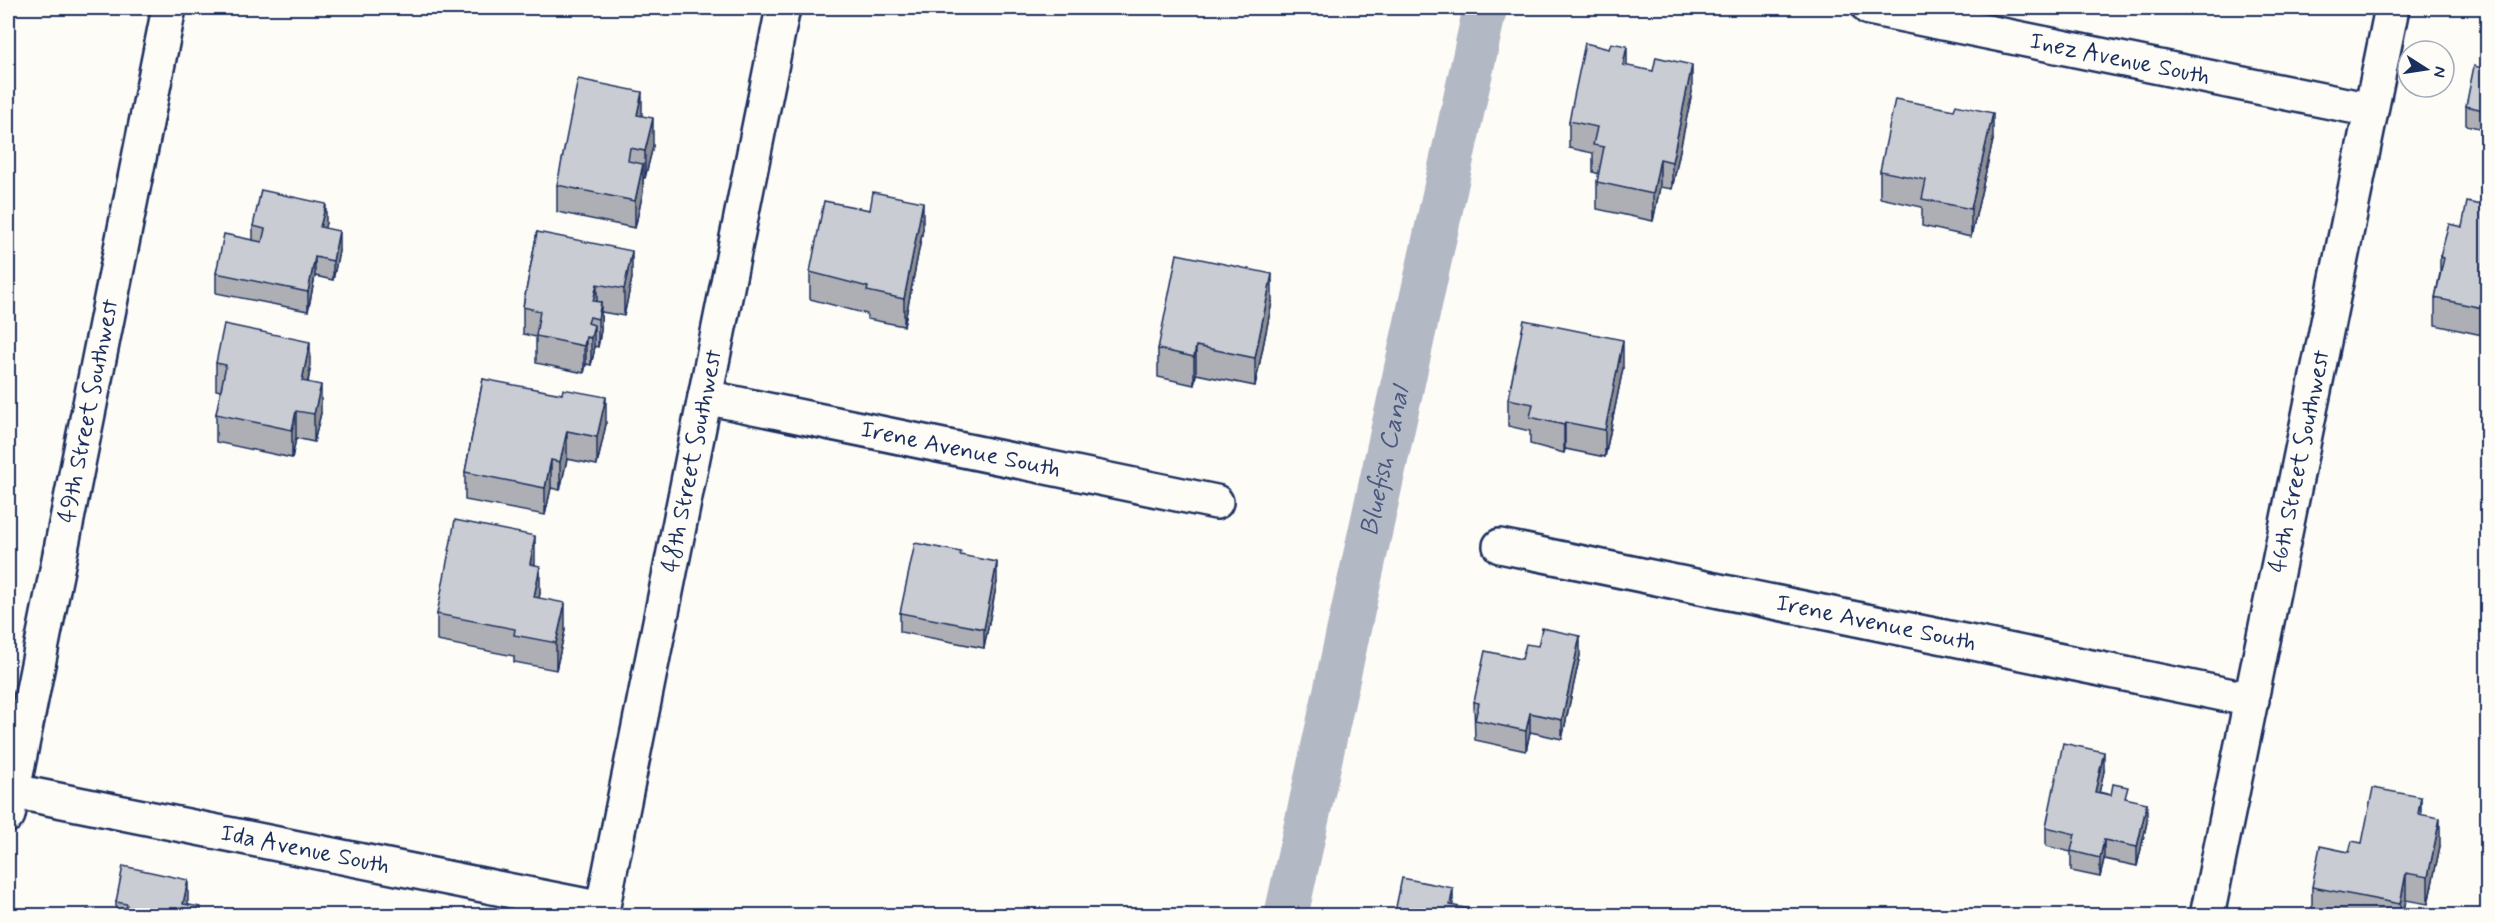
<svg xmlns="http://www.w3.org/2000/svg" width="2495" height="923" font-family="Mynerve,sans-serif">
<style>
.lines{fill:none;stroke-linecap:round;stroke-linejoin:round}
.canal{stroke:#b3b8c5;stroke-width:44}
.minor-casing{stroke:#1b2f5e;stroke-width:38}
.minor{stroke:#fdfcf7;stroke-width:33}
.wall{fill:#adafb5;stroke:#1b2f5e;stroke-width:1.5}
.shaded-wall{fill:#8d8f94;stroke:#1b2f5e;stroke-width:1.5}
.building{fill:#c9ccd3;stroke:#1b2f5e;stroke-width:1.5}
.labels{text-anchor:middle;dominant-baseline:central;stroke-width:4.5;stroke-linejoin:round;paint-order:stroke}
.street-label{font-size:24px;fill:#1b2f5e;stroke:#fdfcf7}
.water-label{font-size:26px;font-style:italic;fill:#49587d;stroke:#fdfcf7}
</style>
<rect width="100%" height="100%" fill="#fdfcf7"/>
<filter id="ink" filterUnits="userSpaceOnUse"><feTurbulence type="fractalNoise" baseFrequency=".0167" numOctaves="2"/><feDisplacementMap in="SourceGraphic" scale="12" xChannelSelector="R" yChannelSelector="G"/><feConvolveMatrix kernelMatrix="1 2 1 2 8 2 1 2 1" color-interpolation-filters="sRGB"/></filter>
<g filter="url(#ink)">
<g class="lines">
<!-- canal -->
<path class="canal" id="s1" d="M 1286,916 L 1485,8"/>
<!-- minor casing -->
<g class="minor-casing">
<g id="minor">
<path id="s2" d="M 1869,8 L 2371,110"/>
<path id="s3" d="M 705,397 L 1216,502"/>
<path id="s4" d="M 1500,546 L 2252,700"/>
<path id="s5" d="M 8,790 L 602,909"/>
<path id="s6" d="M 8,815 L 169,8"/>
<path id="s7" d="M 601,916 L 783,8"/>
<path id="s8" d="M 2207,916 L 2392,8"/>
</g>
</g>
<!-- minor -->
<use href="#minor" class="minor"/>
</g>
<!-- wall -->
<g class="wall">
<polygon points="1627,66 1692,92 1672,189 1660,187 1653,221 1597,209 1597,182 1599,174 1593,172 1593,153 1569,148 1569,121"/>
<polygon points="2487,69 2487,130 2466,125 2466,106"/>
<polygon points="642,116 653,146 645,178 643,178 643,192 635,228 557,212 557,185"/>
<polygon points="2487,134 2487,181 2482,180 2482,161"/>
<polygon points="1993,140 1971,237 1922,226 1922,207 1880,198 1880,171"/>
<polygon points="2487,206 2487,336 2435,325 2435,298 2440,273 2440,257 2462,227"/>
<polygon points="870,210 923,229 904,326 867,319 867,314 810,299 810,272"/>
<polygon points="326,223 324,228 339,251 333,280 315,276 308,311 216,293 216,273 253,240 253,226"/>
<polygon points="537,232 632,278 624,316 601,312 601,330 598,347 594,346 594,352 591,365 586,364 584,373 536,363 536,337 523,334 523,307"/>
<polygon points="1272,302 1255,386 1196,374 1194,385 1158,377 1158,349"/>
<polygon points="216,363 310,370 308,383 321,413 314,442 296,438 292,458 216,442 216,414 221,391 216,390"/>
<polygon points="1623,368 1605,457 1565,449 1564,453 1530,444 1530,431 1508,426 1508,399"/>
<polygon points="483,379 606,424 597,465 567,459 560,490 551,488 545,515 465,500 465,472"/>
<polygon points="961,556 997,582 984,648 900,632 900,613"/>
<polygon points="535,565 540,593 539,598 565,630 556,670 514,662 514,656 437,641 437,614"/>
<polygon points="1580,655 1562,739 1530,732 1526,751 1475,740 1474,702 1522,659"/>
<polygon points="2104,771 2099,792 2128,799 2147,822 2137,866 2104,859 2100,877 2071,871 2071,852 2046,846 2046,827"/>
<polygon points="2421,815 2440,846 2428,904 2406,900 2403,915 2320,915 2312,914 2312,887 2362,843"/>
<polygon points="116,902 188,904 201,915 204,915 116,915"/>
</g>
<!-- shaded-wall -->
<g class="shaded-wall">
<polygon points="1627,46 1627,73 1623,65"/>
<polygon points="1692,65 1692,92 1672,189 1672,162"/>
<polygon points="642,92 642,119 637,115"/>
<polygon points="1993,113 1993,140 1971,237 1971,209"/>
<polygon points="653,118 653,146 645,178 645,151"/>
<polygon points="1660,159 1660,187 1653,221 1653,194"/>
<polygon points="643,164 643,192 635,228 635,201"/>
<polygon points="923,202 923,229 904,326 904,299"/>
<polygon points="326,204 326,223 320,247 320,227"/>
<polygon points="339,231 339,251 333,280 333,261"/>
<polygon points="632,251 632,278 624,316 624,289"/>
<polygon points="315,257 315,276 308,311 308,292"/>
<polygon points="1272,274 1272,302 1255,386 1255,358"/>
<polygon points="597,284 597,311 593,301"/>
<polygon points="601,302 601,330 598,347 598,319"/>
<polygon points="594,325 594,352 591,365 591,338"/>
<polygon points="586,337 586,364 584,373 584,346"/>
<polygon points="1623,340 1623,368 1605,457 1605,430"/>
<polygon points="310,342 310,370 302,409 302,381"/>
<polygon points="1196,346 1196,374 1194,385 1194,357"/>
<polygon points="321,385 321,413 314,442 314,414"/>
<polygon points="606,397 606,424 597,465 597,437"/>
<polygon points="296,411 296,438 292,458 292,430"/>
<polygon points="1565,422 1565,449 1564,453 1564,425"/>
<polygon points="567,431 567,459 560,490 560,462"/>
<polygon points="551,460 551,488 545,515 545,488"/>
<polygon points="535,536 535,563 530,591 530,564"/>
<polygon points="997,562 997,582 984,648 984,629"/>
<polygon points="540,566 540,593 534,624 534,597"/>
<polygon points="565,603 565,630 556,670 556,643"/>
<polygon points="1580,636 1580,655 1562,739 1562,720"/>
<polygon points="1530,713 1530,732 1526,751 1526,731"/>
<polygon points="2104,752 2104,771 2095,811 2095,792"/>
<polygon points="2421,797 2421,825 2418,814"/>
<polygon points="2147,803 2147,822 2137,866 2137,847"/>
<polygon points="2440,818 2440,846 2428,904 2428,877"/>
<polygon points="2104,840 2104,859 2100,877 2100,858"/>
<polygon points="2406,873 2406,900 2403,915 2400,915 2400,904"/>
<polygon points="188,880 188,907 183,904"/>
<polygon points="1453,888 1453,915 1450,905"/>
</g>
<!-- building -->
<g class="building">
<polygon points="1585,43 1609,49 1611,43 1627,46 1623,65 1653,71 1656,57 1692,65 1672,162 1660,159 1653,194 1597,182 1604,147 1593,145 1597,127 1569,121"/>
<polygon points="2474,66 2487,69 2487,111 2466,106"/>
<polygon points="578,79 642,92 637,115 653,118 645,151 630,148 628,161 643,164 635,201 557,185"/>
<polygon points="1895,99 1954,110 1956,105 1993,113 1971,209 1922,199 1926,180 1880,171"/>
<polygon points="2487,134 2487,162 2482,161"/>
<polygon points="261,190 326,204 320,227 339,231 333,261 315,257 308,292 216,273 224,234 262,242 265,229 253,226"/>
<polygon points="873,192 923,202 904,299 867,291 868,287 810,272 824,201 870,210"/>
<polygon points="2467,202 2487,206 2487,309 2435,298 2444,258 2440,257 2449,224 2462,227"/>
<polygon points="537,232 632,251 624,289 597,284 593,301 601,302 598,319 590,317 588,323 594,325 591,338 586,337 584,346 536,336 540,311 523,307"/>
<polygon points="1177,254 1272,274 1255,358 1196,346 1194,357 1158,349"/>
<polygon points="1524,320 1623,340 1605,430 1565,422 1564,425 1530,417 1533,404 1508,399"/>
<polygon points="224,324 310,342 302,381 321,385 314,414 296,411 292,430 216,414 226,365 216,363"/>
<polygon points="483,379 562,394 563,389 606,397 597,437 567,431 560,462 551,460 545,488 465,472"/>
<polygon points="455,520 535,536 530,564 540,566 534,597 565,603 556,643 514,635 515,629 437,614"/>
<polygon points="915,543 961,552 960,555 997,562 984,629 900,613"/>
<polygon points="1542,628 1580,636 1562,720 1530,713 1526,731 1475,720 1479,703 1474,702 1485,651 1522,659 1526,644 1538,646"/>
<polygon points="2063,743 2104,752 2095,792 2111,795 2113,784 2128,787 2125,798 2147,803 2137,847 2104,840 2100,858 2071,851 2075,834 2046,827"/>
<polygon points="2373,788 2421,797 2418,814 2440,818 2428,877 2406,873 2400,904 2312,887 2320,846 2349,852 2352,841 2362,843"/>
<polygon points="123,866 188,880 183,904 201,907 200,915 204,915 125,915 127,904 116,902"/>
<polygon points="1402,878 1453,888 1450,905 1499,915 1400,915 1401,914 1395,912"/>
<polygon points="87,910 115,915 86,915"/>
</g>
</g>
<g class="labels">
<!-- street labels -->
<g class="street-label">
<text stroke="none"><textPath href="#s2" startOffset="256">Inez Avenue South</textPath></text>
<text stroke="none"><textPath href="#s6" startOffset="412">49th Street Southwest</textPath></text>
<text stroke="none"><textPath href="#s3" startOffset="261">Irene Avenue South</textPath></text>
<text stroke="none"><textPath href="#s7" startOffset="464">48th Street Southwest</textPath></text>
<text stroke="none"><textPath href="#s8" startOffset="464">46th Street Southwest</textPath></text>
<text stroke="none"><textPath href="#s4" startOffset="384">Irene Avenue South</textPath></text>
<text stroke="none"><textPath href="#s5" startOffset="303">Ida Avenue South</textPath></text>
</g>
<!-- water labels -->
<g class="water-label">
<text stroke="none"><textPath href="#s1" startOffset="465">Bluefish Canal</textPath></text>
</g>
</g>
<!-- margin -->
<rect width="2495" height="923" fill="none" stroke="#fdfcf7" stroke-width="30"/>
<rect x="15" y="15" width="2465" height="893" fill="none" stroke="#1b2f5e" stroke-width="2" filter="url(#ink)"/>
<!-- north arrow -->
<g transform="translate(2426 69) rotate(102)"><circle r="28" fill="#fdfcf7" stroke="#a3aaba" stroke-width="1.5"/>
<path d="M0-4.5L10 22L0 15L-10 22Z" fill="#1b2f5e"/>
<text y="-9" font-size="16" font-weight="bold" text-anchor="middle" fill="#1b2f5e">N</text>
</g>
</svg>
